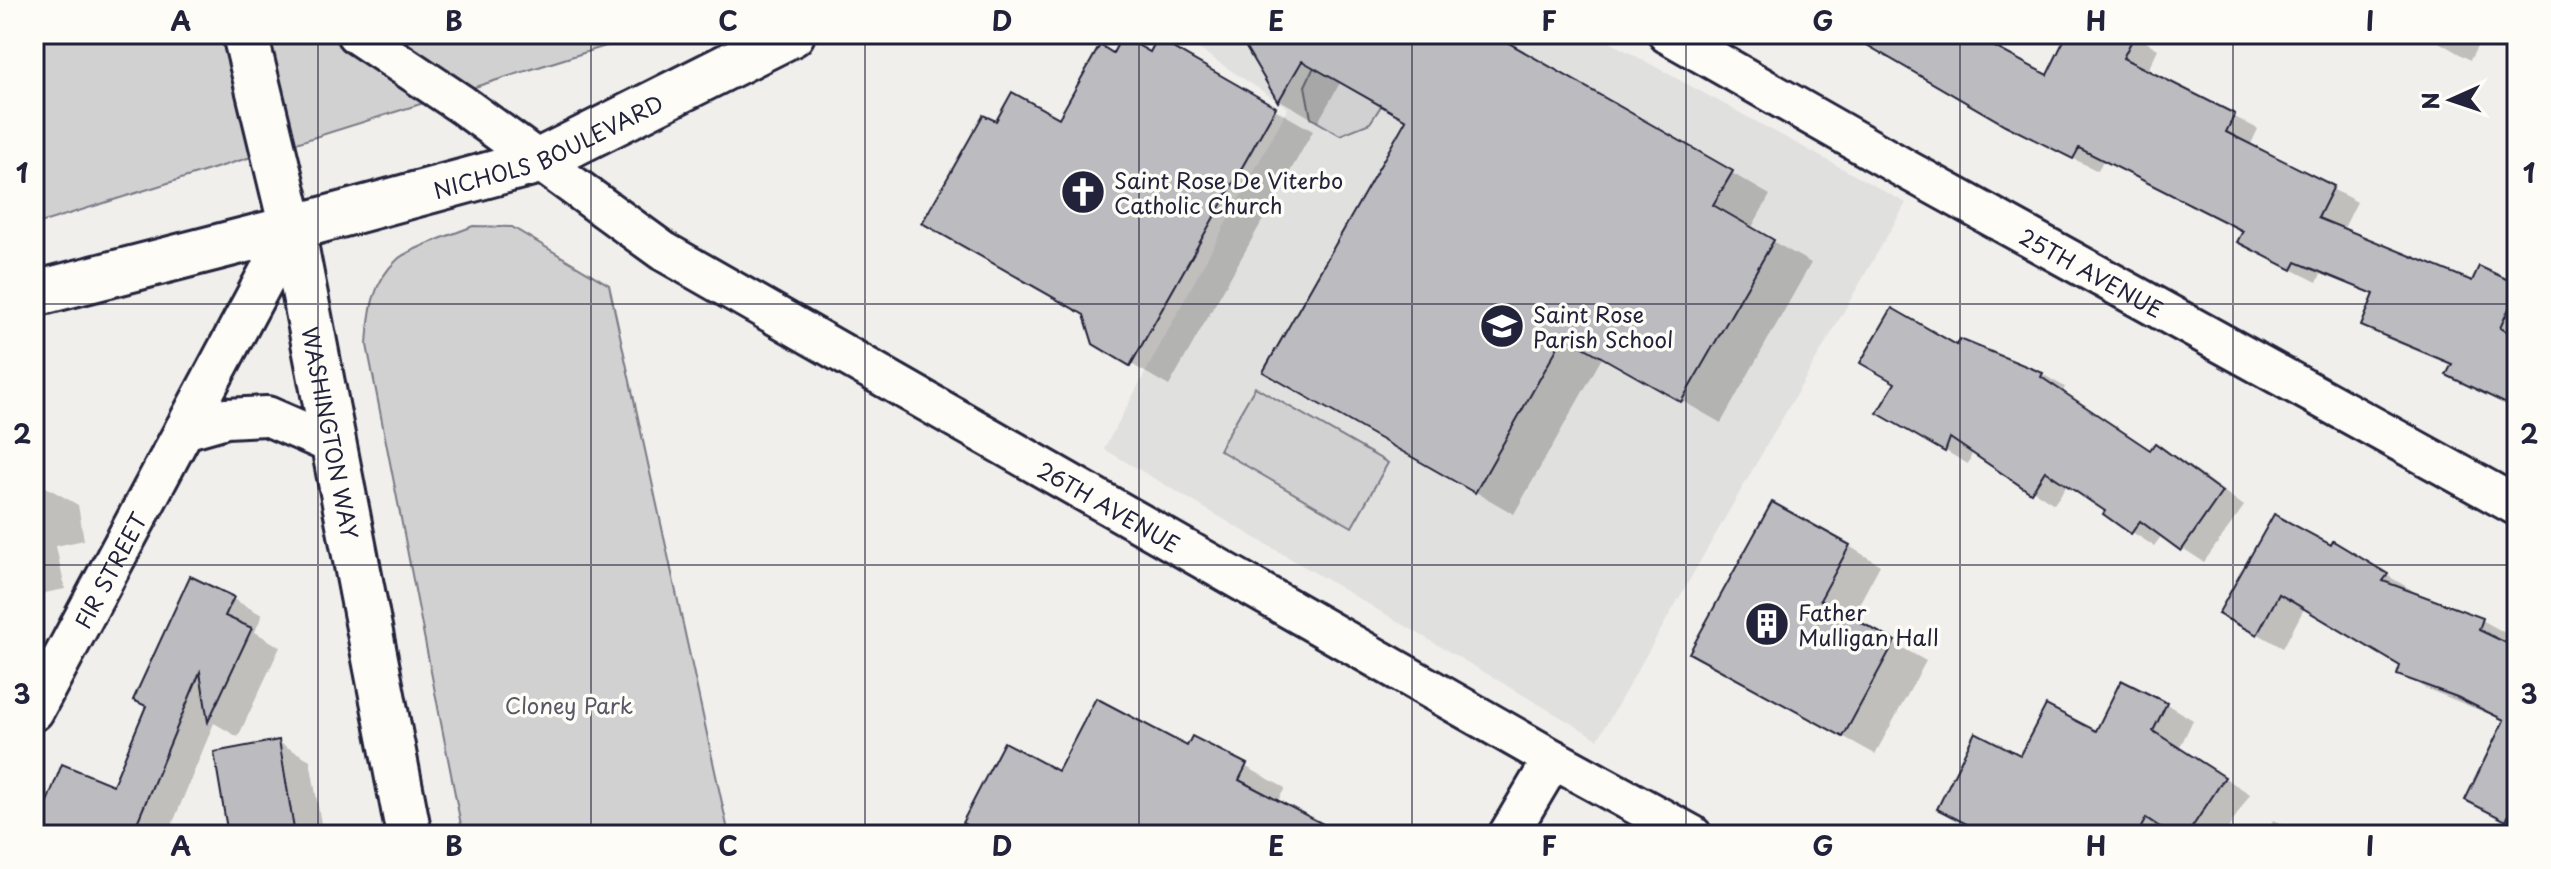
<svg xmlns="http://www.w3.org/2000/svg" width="2551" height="869" font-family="'Playpen Sans',sans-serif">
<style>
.built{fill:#e0e0df}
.green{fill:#d2d1d1;stroke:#7a7a86;stroke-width:2}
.shadow{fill:#0003}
.building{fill:#bcbcc0;stroke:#22223b;stroke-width:2}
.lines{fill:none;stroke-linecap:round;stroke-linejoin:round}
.street-casing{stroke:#22223b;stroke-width:44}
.secondary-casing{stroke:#22223b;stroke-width:50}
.street{stroke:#fdfcf7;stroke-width:38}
.secondary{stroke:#fdfcf7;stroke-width:44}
.grid{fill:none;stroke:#22223b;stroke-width:2;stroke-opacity:0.55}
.labels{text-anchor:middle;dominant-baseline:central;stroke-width:7;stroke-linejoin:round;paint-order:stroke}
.street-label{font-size:22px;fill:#22223b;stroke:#fdfcf7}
.poi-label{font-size:22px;fill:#22223b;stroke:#fdfcf7;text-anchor:start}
.park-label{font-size:22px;fill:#575768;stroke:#fdfcf7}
.neatline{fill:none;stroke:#22223b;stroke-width:3}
.grid-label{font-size:26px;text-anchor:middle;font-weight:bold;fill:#22223b}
</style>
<rect width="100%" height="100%" fill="#f0efec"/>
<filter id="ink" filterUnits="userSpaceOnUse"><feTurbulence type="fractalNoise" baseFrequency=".0125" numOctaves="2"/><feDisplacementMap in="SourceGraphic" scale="16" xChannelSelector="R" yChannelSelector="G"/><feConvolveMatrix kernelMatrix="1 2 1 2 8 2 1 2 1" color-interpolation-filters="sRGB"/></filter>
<g filter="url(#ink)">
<!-- built -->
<polygon class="built" points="1176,34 1595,34 1906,203 1598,739 1104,449 1288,108"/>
<!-- green -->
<g class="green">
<polygon points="34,34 644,34 34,225"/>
<polygon points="1314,67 1381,106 1370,123 1340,135 1311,118 1305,86"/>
<path d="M 473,226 L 512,227 L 609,285 L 729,835 L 463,835 L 367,345 C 369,312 372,282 398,259 C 408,249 457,233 473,226 Z"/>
<polygon points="1255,387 1388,463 1352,527 1219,450"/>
</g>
<!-- shadow -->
<g class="shadow">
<polygon points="1241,34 1489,34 1770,195 1751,229 1811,263 1721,423 1603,356 1514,514 1265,371 1408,119 1341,81 1318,122 1280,100"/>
<polygon points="1851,34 1999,34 1991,47 2048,78 2070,34 2134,35 2158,49 2147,72 2258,129 2250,146 2357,202 2343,230 2473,283 2517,285 2517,409 2473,388 2453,366 2388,339 2364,326 2376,296 2321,274 2317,282 2263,255 2244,231 2103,160 2098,171 2032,138"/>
<polygon points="2425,34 2484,34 2470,60"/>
<polygon points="1157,42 1313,131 1169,386 1095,343 1086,314 996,124 1059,121 1114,55 1151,54"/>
<polygon points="1961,341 2042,374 2065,387 2063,392 2151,451 2156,445 2178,458 2244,506 2204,562 2162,535 2154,546 2132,532 2108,510 2068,484 2054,504 1973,451 1968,464 1880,413 1958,348"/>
<polygon points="46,487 78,505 84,540 56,546 65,589 34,595 34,489"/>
<polygon points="2334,544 2412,590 2410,593 2482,620 2507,634 2504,644 2517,650 2517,826 2493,814 2506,721 2425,688 2400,674 2403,665 2305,607 2283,648 2221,613 2331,548"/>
<polygon points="1849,546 1880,565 1851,619 1926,661 1875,754 1724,671"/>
<polygon points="233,599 262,615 255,632 280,647 238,737 214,723 168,835 51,835 114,788"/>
<polygon points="2166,704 2193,720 2179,749 2250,794 2224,835 1988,835 2021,758 2097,733"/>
<polygon points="1193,738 1285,788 1277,802 1338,835 987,835 1059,773 1188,749"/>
<polygon points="278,742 310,760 323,835 230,835"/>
<polygon points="2273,820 2305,835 2266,835"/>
</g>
<!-- building -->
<g class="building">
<polygon points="1238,34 1493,34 1733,171 1713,205 1774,240 1681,402 1564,336 1475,493 1263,372 1406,120 1302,61 1278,102"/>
<polygon points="1848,34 1971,34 2047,75 2067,34 2135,34 2123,58 2235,114 2226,132 2334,186 2318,218 2472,281 2479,266 2517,284 2517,291 2500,328 2517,336 2517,409 2446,375 2452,364 2361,326 2374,294 2296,262 2292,270 2237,242 2243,231 2079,148 2073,159 2005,125"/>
<polygon points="1122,36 1150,52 1157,39 1276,107 1130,366 1093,344 1084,315 922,223 983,115 996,121 1012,92 1059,118 1100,45 1113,53"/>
<polygon points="1892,308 1957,345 1960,339 2043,373 2041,377 2150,450 2155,443 2222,492 2181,551 2140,521 2131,534 2103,514 2105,511 2045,471 2031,493 1950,438 1945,452 1877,413 1895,383 1860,363"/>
<polygon points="1772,502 1850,545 1820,600 1895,641 1843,737 1689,653"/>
<polygon points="2274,514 2331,545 2333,541 2388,574 2383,581 2483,618 2479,630 2517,648 2517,797 2506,821 2465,800 2504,720 2457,697 2397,675 2400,666 2279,594 2257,635 2218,614"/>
<polygon points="190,576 234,597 225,616 252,628 208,722 200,672 132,835 34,835 62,764 113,785 146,706 133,700"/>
<polygon points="2121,680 2167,703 2153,731 2225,777 2187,835 2172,835 2146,818 2137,835 1988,835 1937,809 1975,732 2020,755 2046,705 2096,731"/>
<polygon points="1096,698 1187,746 1192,736 1247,764 1239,780 1344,835 984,835 962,823 1004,742 1058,771"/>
<polygon points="279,740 295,835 228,835 214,752"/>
</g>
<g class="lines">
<!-- street casing -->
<g class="street-casing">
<g id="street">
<path id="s1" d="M 356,34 L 461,104 L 663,251 L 1553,759 L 1692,835"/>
<path id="s2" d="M 1668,34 L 1907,170 L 2517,506"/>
<polyline points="184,430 226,418 267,416 334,445"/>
<path id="s3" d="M 34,711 L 292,228"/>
<polyline points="1508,835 1553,759"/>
</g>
</g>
<!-- secondary casing -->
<g class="secondary-casing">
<g id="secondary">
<path id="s4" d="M 245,34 L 292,228 L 409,835"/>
<path id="s5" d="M 34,294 L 292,228 L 539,161 L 792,34"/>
</g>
</g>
<!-- street -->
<use href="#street" class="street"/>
<!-- secondary -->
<use href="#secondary" class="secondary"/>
</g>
</g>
<!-- grid -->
<path class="grid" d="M 318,34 L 318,835M 591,34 L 591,835M 865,34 L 865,835M 1139,34 L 1139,835M 1412,34 L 1412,835M 1686,34 L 1686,835M 1960,34 L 1960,835M 2233,34 L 2233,835M 34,304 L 2517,304M 34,565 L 2517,565"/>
<!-- icons -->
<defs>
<g id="church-disc" transform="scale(2.3)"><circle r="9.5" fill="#22223b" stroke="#fdfcf7"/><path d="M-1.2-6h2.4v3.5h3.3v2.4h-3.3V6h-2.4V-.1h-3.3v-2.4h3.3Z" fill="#fff"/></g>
<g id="school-disc" transform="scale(2.3)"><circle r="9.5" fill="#22223b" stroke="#fdfcf7"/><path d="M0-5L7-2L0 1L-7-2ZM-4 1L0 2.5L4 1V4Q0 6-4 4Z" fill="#fff"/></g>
<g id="building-disc" transform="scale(2.3)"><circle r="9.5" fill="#22223b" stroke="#fdfcf7"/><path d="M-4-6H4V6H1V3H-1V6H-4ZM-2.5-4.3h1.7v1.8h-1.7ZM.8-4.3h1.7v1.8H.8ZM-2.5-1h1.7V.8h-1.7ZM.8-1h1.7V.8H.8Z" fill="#fff"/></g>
</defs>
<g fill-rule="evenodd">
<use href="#church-disc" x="1083" y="192"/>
<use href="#school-disc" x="1502" y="326"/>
<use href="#building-disc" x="1767" y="624"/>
</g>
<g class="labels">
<!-- street labels -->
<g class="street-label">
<text stroke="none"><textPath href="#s5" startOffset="536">NICHOLS BOULEVARD</textPath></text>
<text stroke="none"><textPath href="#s2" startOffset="486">25TH AVENUE</textPath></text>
<text stroke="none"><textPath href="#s4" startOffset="408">WASHINGTON WAY</textPath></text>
<text stroke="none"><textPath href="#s1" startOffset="890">26TH AVENUE</textPath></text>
<text stroke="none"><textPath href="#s3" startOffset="160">FIR STREET</textPath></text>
</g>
<!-- poi labels -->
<g class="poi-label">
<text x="1114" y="179">Saint Rose De Viterbo<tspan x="1114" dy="25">Catholic Church</tspan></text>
<text x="1533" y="313">Saint Rose<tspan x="1533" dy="25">Parish School</tspan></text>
<text x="1798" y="611">Father<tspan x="1798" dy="25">Mulligan Hall</tspan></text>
</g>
<!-- park labels -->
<g class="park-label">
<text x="569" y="704">Cloney Park</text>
</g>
</g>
<!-- margin -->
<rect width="2551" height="869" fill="none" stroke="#fdfcf7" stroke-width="88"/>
<!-- north arrow -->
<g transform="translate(2451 100) rotate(267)" stroke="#fdfcf7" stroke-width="6" paint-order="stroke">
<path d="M0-6L14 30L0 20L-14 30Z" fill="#22223b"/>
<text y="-12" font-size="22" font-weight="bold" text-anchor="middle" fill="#22223b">N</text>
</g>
<rect x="44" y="44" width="2463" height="781" class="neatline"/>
<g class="grid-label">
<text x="181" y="31">A</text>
<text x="454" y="31">B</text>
<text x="728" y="31">C</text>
<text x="1002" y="31">D</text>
<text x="1276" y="31">E</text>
<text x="1549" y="31">F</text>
<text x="1823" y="31">G</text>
<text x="2096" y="31">H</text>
<text x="2370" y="31">I</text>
<text x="22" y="183">1</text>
<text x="2529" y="183">1</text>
<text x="22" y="444">2</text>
<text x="2529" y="444">2</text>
<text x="22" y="704">3</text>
<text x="2529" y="704">3</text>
<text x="181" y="856">A</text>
<text x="454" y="856">B</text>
<text x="728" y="856">C</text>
<text x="1002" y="856">D</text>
<text x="1276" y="856">E</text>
<text x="1549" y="856">F</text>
<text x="1823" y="856">G</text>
<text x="2096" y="856">H</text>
<text x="2370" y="856">I</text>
</g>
</svg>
